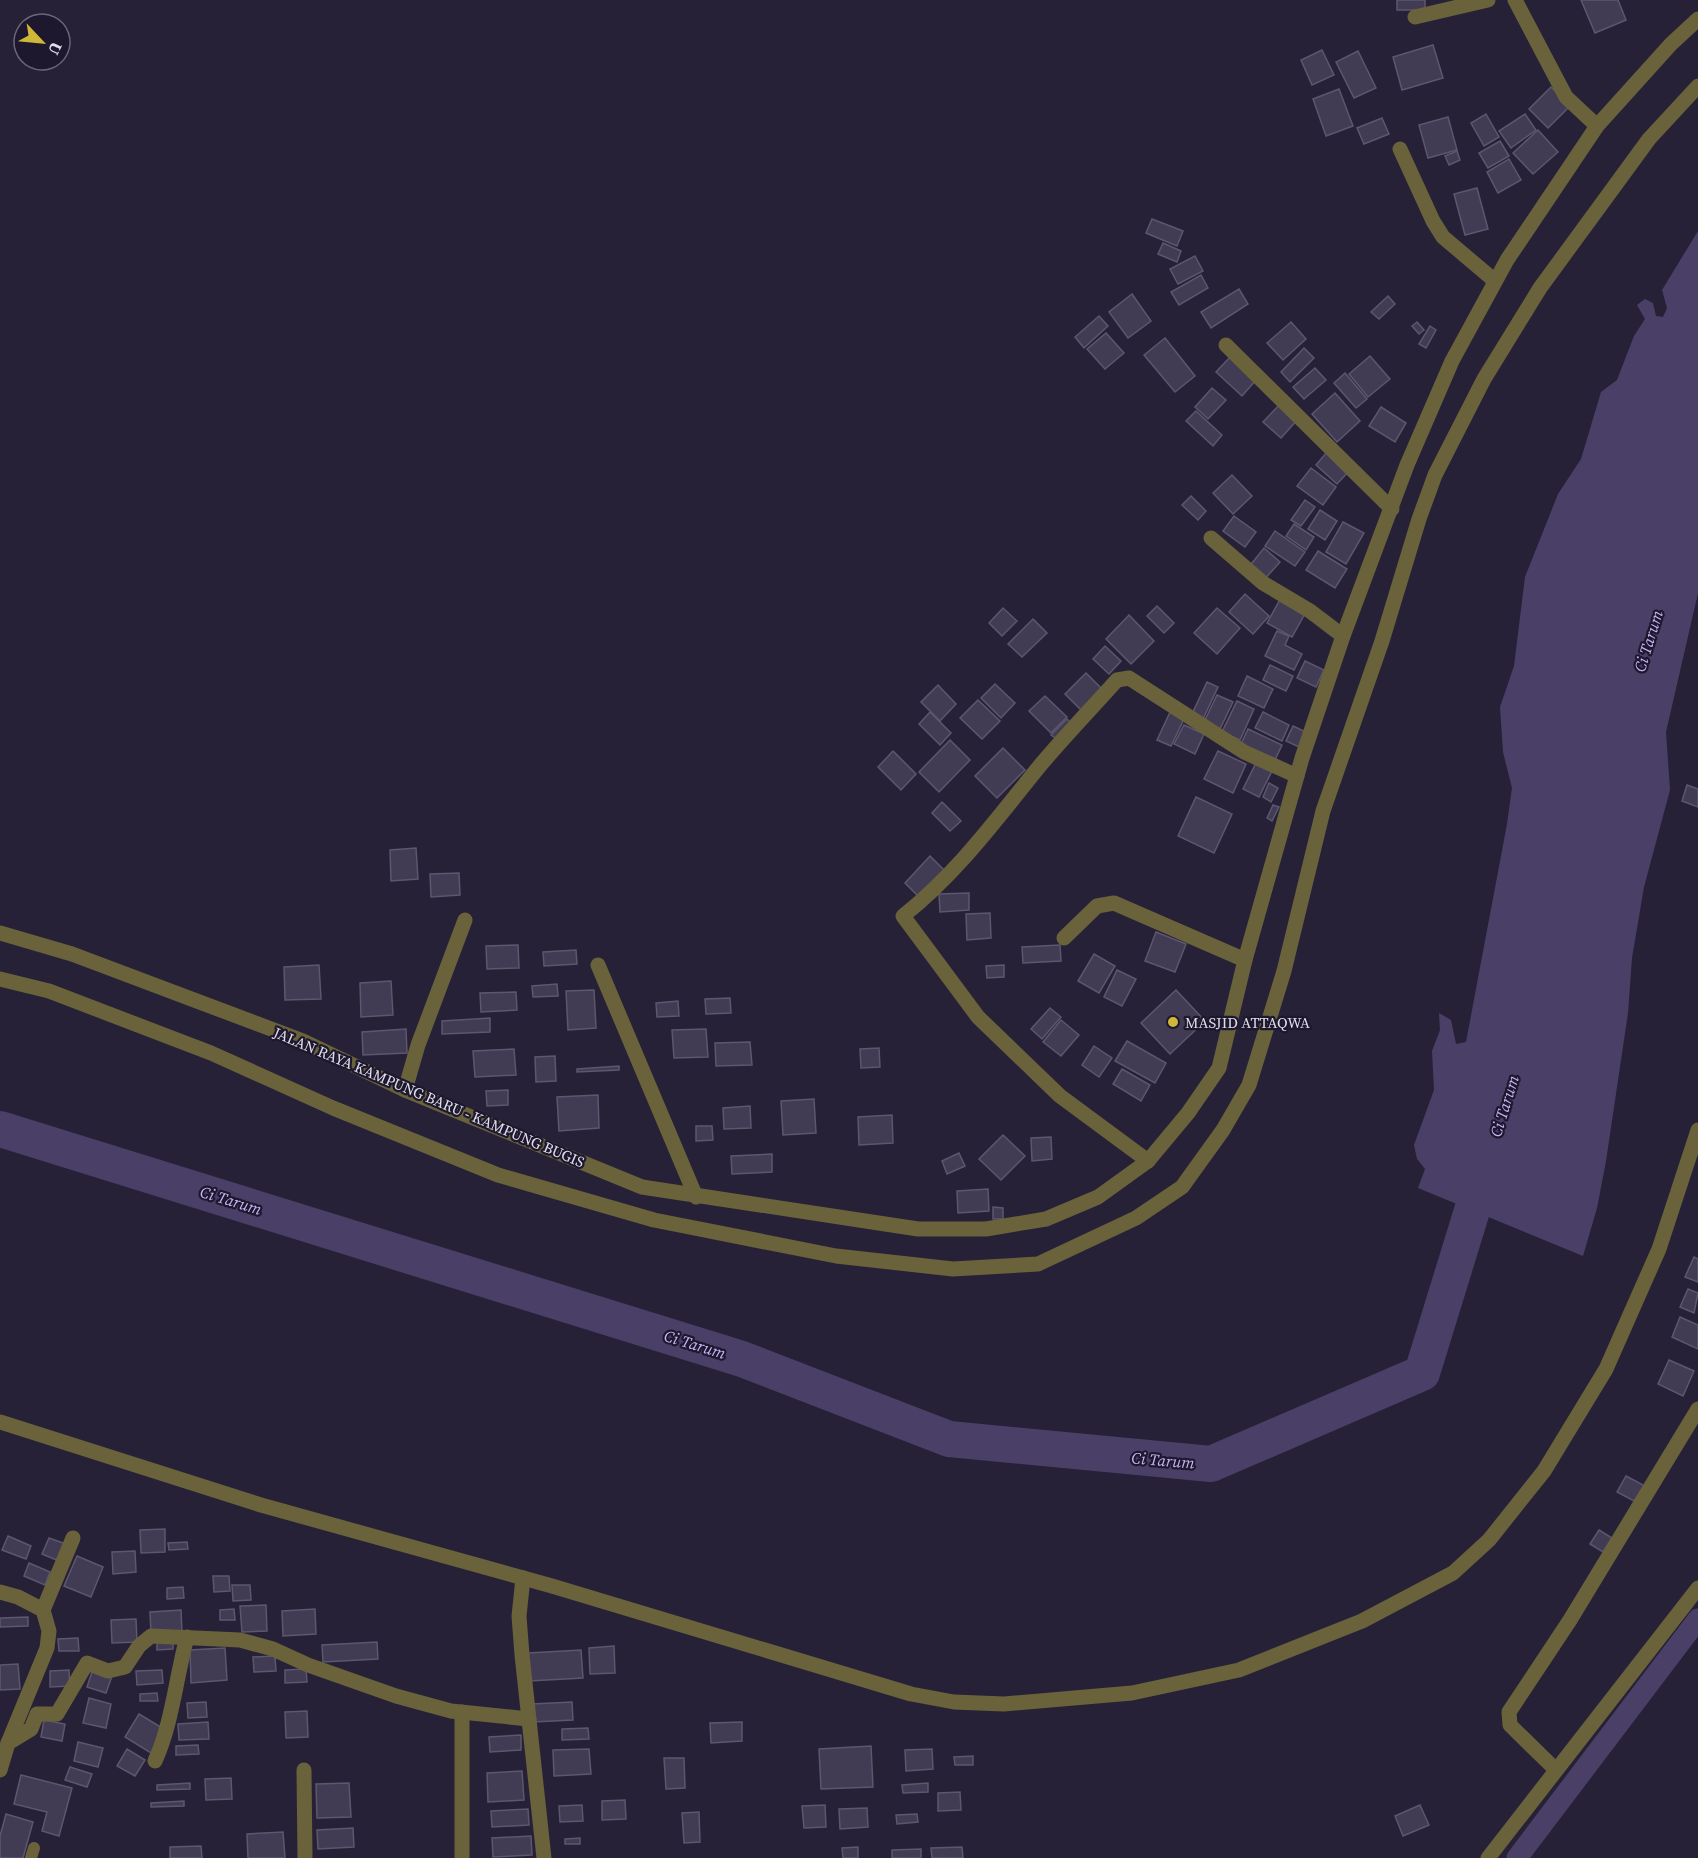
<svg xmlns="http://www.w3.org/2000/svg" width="1698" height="1858" font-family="'Source Serif 4',serif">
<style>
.water{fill:#4a4067}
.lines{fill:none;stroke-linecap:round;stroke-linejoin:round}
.canal{stroke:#4a4067;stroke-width:21}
.river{stroke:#4a4067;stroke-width:36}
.building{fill:#413c53;stroke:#5c566f;stroke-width:1.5}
.service{stroke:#69623b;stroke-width:12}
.minor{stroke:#69623b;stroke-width:15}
.tertiary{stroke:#69623b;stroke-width:15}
.poi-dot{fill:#cfb837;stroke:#1d182d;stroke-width:2}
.labels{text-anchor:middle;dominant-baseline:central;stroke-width:4.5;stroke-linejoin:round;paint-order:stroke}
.poi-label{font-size:15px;fill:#e0ddec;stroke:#1d182d;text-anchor:start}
.street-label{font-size:15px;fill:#e0ddec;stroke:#1d182d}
.water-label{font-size:16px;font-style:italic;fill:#c5b5f9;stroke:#1d182d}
</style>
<rect width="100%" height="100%" fill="#272137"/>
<!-- water -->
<polygon class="water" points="1698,231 1698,593 1666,732 1670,790 1644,887 1632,958 1628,1013 1606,1161 1597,1208 1583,1256 1418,1188 1425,1169 1417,1159 1414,1145 1434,1090 1432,1051 1440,1030 1439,1013 1451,1020 1456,1044 1466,1042 1507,824 1512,788 1503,752 1500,707 1514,666 1525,577 1558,494 1581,459 1601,392 1617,380 1634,336 1645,319 1637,305 1645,299 1653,303 1656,316 1663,317 1667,308 1662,290"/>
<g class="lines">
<!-- canal -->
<polyline class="canal" points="1517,1858 1698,1619"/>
<!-- river -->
<polyline class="river" points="0,1129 742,1359 949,1439 1211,1464 1422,1373 1487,1162"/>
</g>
<!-- building -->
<g class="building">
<rect x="1397" y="0" width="28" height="10"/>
<polygon points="1581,0 1618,0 1626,20 1595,33"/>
<polygon points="1433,45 1443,78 1402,90 1393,57"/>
<polygon points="1322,50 1334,75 1312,85 1301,60"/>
<polygon points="1358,51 1376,88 1354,98 1336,62"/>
<polygon points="1551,87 1570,106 1548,128 1529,109"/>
<polygon points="1339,89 1353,126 1326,136 1313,99"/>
<polygon points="1486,114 1499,137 1484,146 1471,123"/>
<polygon points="1525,114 1536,130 1511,148 1499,131"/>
<polygon points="1448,117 1457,150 1428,158 1419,125"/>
<polygon points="1382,118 1389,134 1364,144 1357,128"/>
<polygon points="1538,130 1558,152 1533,174 1513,153"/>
<polygon points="1500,141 1509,156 1488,168 1479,153"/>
<polygon points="1457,151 1460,160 1449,165 1445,156"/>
<polygon points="1509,159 1521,180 1498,193 1487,172"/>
<polygon points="1477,188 1488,229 1465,235 1454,194"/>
<polygon points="1152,219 1183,231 1177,246 1146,233"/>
<polygon points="1163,243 1181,251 1177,262 1158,254"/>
<polygon points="1195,256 1203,271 1178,284 1170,269"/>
<polygon points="1201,275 1208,288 1179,305 1171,292"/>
<polygon points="1239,289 1248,304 1211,328 1201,312"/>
<polygon points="1132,294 1151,321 1128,338 1109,312"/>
<polygon points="1388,296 1395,304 1379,319 1371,312"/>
<polygon points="1099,316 1108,326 1084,348 1075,337"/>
<polygon points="1291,322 1306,339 1283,360 1267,343"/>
<polygon points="1417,322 1424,330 1419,334 1412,326"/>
<polygon points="1430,326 1436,330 1426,348 1419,344"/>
<polygon points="1106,333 1124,353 1105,369 1087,349"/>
<polygon points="1165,338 1195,376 1175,392 1144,355"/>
<polygon points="1304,348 1314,358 1290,382 1281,372"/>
<polygon points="1231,356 1256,380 1242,396 1216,372"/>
<polygon points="1370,356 1390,379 1368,397 1349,374"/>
<polygon points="1315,368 1326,380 1304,399 1293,387"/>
<polygon points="1345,373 1367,399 1356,408 1334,383"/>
<polygon points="1212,388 1226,400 1208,419 1195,407"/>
<polygon points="1335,393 1360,421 1337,442 1312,414"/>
<polygon points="1281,403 1298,419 1281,438 1263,422"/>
<polygon points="1381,407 1406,423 1395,442 1369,426"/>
<polygon points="1196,411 1222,435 1213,446 1186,421"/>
<polygon points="1327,452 1349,471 1337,484 1316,465"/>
<polygon points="1311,468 1336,487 1323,505 1297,486"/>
<polygon points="1232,475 1252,496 1233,514 1213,493"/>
<polygon points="1191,496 1206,511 1198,520 1182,505"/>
<polygon points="1305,500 1315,507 1301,526 1291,520"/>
<polygon points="1320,510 1337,521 1325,540 1308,529"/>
<polygon points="1234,516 1256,532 1245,547 1223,531"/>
<polygon points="1343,522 1364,533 1346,564 1326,552"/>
<polygon points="1294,524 1314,537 1306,550 1286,536"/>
<polygon points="1275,531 1305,552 1295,566 1265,546"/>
<polygon points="1264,548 1280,562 1263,581 1248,568"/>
<polygon points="1318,551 1347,569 1335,588 1306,570"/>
<polygon points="1245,594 1269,616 1253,634 1229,612"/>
<polygon points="1282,596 1307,610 1292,637 1267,623"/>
<polygon points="1157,606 1174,623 1164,633 1147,616"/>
<polygon points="1003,608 1017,621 1002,636 989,623"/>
<polygon points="1217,608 1240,628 1217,654 1194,633"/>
<polygon points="1129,615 1154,641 1131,664 1106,639"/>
<polygon points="1033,619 1047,633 1022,657 1008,644"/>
<polygon points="1277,631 1289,636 1285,645 1302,654 1294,670 1265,656"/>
<polygon points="1105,646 1121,661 1109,674 1093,659"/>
<polygon points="1305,661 1324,670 1316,687 1297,678"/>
<polygon points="1270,665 1293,676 1286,691 1263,680"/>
<polygon points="1086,673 1104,691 1083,712 1065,694"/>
<polygon points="1247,676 1273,689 1264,708 1238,696"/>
<polygon points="1207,682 1218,687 1203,719 1192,714"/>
<polygon points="995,684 1015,703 1001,718 981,698"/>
<polygon points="938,685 956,704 940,721 921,702"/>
<polygon points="1217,695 1233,702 1220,729 1204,722"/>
<polygon points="1045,696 1067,717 1051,733 1029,711"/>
<polygon points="978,700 1000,721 982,739 960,718"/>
<polygon points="1237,701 1254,709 1240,740 1222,732"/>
<polygon points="1171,710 1185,717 1171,746 1157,740"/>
<polygon points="930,712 951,733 940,745 919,724"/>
<polygon points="1263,712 1289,725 1282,741 1255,728"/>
<polygon points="1067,719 1073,725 1058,740 1051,735"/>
<polygon points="1184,725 1204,734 1195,754 1174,744"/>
<polygon points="1293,726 1306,732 1299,747 1286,741"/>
<polygon points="1248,729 1282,745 1274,762 1240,746"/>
<polygon points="950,740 970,760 939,792 919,772"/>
<polygon points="1003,748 1025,770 997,798 975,776"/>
<polygon points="893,751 916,774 901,790 878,767"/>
<polygon points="1218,751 1246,764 1233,793 1204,779"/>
<polygon points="1257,761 1273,769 1259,797 1243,789"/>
<polygon points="1269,783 1278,788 1271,802 1263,797"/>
<polygon points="1687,785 1698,789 1698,807 1682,801"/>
<polygon points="1196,797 1232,814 1214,853 1178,836"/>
<polygon points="942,802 961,821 950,831 932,813"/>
<polygon points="1273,805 1279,807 1272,821 1267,818"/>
<polygon points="416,848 418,879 391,881 390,850"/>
<polygon points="930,856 946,872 920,898 905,883"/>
<polygon points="459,873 460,895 431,897 430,874"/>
<polygon points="969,893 969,910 940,912 939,894"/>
<polygon points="990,913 991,938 967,940 966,914"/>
<polygon points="1156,932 1186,944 1175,972 1145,961"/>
<polygon points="518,945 519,968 487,969 486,946"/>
<polygon points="1060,945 1061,961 1023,963 1022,947"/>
<polygon points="576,950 577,964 544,966 543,952"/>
<polygon points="1094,954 1115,966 1099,993 1078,981"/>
<polygon points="319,965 321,999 285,1000 284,967"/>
<polygon points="1004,965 1004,977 987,978 986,966"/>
<polygon points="1117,970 1136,979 1122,1006 1104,997"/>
<polygon points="391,981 393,1015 361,1017 360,983"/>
<polygon points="557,984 558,996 533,997 532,986"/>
<polygon points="594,990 596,1028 568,1030 566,991"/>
<polygon points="1176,990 1205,1021 1170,1054 1141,1023"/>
<polygon points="516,992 517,1010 481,1012 480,993"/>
<polygon points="730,998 731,1013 706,1014 705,999"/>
<polygon points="678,1001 679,1016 657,1017 656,1003"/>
<polygon points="1050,1008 1061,1017 1042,1039 1031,1029"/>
<polygon points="490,1018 490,1032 442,1034 442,1021"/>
<polygon points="1061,1020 1079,1035 1061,1056 1043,1042"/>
<polygon points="406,1029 407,1053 363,1055 362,1032"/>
<polygon points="706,1029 708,1057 674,1058 672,1030"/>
<polygon points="1127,1041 1166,1063 1155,1083 1115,1061"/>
<polygon points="750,1042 752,1065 716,1066 715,1043"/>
<polygon points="1094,1046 1112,1058 1099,1077 1082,1065"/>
<polygon points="879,1048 880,1067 861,1068 860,1049"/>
<polygon points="514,1049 516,1075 475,1077 473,1051"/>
<polygon points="555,1056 556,1081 536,1082 535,1057"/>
<polygon points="619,1066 619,1070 577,1072 577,1069"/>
<polygon points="1122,1069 1150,1085 1141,1101 1113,1084"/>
<polygon points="508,1090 508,1105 487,1106 486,1091"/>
<polygon points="598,1095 599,1128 559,1131 557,1097"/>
<polygon points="814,1099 816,1133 783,1135 781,1101"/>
<polygon points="750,1106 751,1128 724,1129 723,1108"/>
<polygon points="892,1115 893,1143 859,1145 858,1117"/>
<polygon points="696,1126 712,1126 713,1140 696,1141"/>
<polygon points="1003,1135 1025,1156 1001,1180 979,1159"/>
<polygon points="1051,1137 1052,1159 1032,1161 1031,1138"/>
<polygon points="959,1153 965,1166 947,1174 942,1161"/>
<polygon points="772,1154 772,1172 732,1174 731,1156"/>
<polygon points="988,1189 989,1211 958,1213 957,1191"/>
<polygon points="993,1207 1003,1208 1003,1219 993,1219"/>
<polygon points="1694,1257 1698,1259 1698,1282 1685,1277"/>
<polygon points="1688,1289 1698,1293 1694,1313 1680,1307"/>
<polygon points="1680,1317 1698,1325 1698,1349 1672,1337"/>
<polygon points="1669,1360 1694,1371 1683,1396 1658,1384"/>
<polygon points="1626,1476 1645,1486 1636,1502 1617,1492"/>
<polygon points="165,1529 165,1552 141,1553 140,1530"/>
<polygon points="1599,1530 1612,1538 1603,1552 1590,1544"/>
<polygon points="8,1536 31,1546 26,1559 2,1550"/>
<polygon points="49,1538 66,1544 59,1561 42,1554"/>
<polygon points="187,1542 188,1549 169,1550 168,1543"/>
<polygon points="135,1551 136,1572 113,1574 112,1552"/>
<polygon points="77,1556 103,1567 91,1597 64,1586"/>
<polygon points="29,1563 50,1572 45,1585 24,1576"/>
<polygon points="213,1576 229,1576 230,1591 214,1592"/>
<polygon points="232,1585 250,1585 251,1600 233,1601"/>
<polygon points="183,1587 184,1598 167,1599 167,1588"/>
<polygon points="266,1605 267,1631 242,1632 240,1606"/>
<polygon points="234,1609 235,1620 220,1620 220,1610"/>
<polygon points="315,1609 316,1634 283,1636 282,1611"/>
<polygon points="181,1610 182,1633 151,1634 150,1612"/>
<polygon points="28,1617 28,1626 0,1627 0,1618"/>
<polygon points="136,1619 137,1642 112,1643 111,1620"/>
<polygon points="78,1638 79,1651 59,1651 58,1639"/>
<polygon points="173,1640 173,1649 157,1650 157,1641"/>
<polygon points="377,1642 378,1659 323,1662 322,1645"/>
<polygon points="614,1646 615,1673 590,1674 589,1648"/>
<polygon points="225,1648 227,1680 191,1683 190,1650"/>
<polygon points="581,1650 583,1678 529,1681 528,1653"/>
<polygon points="275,1656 276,1671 254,1672 253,1657"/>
<polygon points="18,1664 20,1689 0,1690 0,1665"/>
<polygon points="93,1669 112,1676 106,1693 87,1687"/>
<polygon points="306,1669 307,1682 285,1683 285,1670"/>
<polygon points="69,1670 70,1686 50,1687 50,1671"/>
<polygon points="162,1670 163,1683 137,1685 136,1671"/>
<polygon points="157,1693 158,1701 140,1701 140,1694"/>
<polygon points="89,1698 111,1704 106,1728 83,1723"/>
<polygon points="206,1702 207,1717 188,1718 187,1703"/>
<polygon points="572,1702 573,1720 533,1722 532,1704"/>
<polygon points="307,1711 308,1737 286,1738 285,1712"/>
<polygon points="139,1714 164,1729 151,1753 125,1737"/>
<polygon points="44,1720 65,1724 62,1741 41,1737"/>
<polygon points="208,1722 209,1739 179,1740 178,1724"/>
<polygon points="742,1722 742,1741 711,1743 710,1723"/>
<polygon points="588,1728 589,1739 562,1740 562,1729"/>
<polygon points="521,1735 521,1750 490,1752 489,1737"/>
<polygon points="78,1742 103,1748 98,1767 74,1761"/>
<polygon points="198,1745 199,1754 176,1755 176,1746"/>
<polygon points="871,1746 873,1787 821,1789 819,1749"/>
<polygon points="127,1749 145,1760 135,1776 117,1766"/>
<polygon points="589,1749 591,1774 554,1776 553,1750"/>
<polygon points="932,1749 933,1769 906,1771 905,1750"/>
<polygon points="973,1756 973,1765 955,1765 954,1757"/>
<polygon points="664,1758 684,1758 685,1788 666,1789"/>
<polygon points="70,1767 92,1774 87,1787 65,1780"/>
<polygon points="522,1771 524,1800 488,1802 487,1773"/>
<polygon points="21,1775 72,1788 59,1836 42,1831 47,1812 14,1804"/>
<polygon points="231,1778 232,1799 206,1800 205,1779"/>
<polygon points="190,1783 190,1789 157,1790 157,1785"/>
<polygon points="349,1783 351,1817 317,1818 316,1784"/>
<polygon points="928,1783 928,1792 903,1793 902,1785"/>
<polygon points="960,1792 961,1810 938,1811 938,1793"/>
<polygon points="625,1800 626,1819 602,1820 602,1801"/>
<polygon points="184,1801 184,1806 151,1807 151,1803"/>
<polygon points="582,1805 583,1821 560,1822 559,1806"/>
<polygon points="825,1805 826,1827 804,1828 802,1806"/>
<polygon points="1420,1805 1429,1825 1403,1836 1395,1816"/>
<polygon points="867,1808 868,1827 840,1829 839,1809"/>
<polygon points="528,1809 529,1825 492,1827 491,1811"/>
<polygon points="699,1812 700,1842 684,1843 682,1813"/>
<polygon points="6,1814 33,1822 23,1858 0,1858 0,1836"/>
<polygon points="917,1814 918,1822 897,1824 896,1815"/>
<polygon points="353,1828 354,1847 318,1849 317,1830"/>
<polygon points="283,1832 285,1858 248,1858 247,1834"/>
<polygon points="531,1836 532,1855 493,1857 492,1838"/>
<polygon points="580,1838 580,1844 565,1844 565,1839"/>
<polygon points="201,1846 202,1858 170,1858 170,1847"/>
<polygon points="858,1847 858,1858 843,1858 842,1848"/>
<polygon points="962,1847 963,1858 932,1858 931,1848"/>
<polygon points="921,1849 921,1858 892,1858 892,1850"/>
</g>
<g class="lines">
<!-- service -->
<polyline class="service" points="31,1858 34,1848"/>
<!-- minor -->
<g class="minor">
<polyline points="1515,0 1566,97 1597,126"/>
<polyline points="1415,17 1488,0"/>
<polyline points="1400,149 1433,221 1443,237 1495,281"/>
<polyline points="1226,345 1392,509"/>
<polyline points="1211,538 1263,583 1310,611 1343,636"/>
<polyline points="1064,938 1097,906 1114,903 1245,960"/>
<polyline points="598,965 696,1197"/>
<polyline points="0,979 49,991 211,1053 333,1108 498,1175 654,1220 836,1256 953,1269 1038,1264 1136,1218 1182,1187 1223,1130 1249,1085 1284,971 1323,811 1382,641 1419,519 1435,475 1484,379 1540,288 1649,139 1698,86"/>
<polyline points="405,1090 418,1045 465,920"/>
<path d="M 1148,1161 L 1060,1096 L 978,1017 L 903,916 C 957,873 995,821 1038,768 C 1063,738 1091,709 1117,680 L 1129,678 L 1244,752 L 1297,776"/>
<polyline points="0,1422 261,1505 552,1586 911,1694 954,1702 1004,1704 1132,1693 1239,1670 1362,1621 1453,1573 1489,1540 1544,1471 1606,1369 1659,1249 1698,1130"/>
<polyline points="523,1578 519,1616 522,1655 544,1858"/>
<polyline points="0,1592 18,1597 43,1610 49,1631 47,1648 8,1743"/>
<polyline points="43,1610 73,1538"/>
<path d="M 155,1761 C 172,1724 176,1678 187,1637"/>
<polyline points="0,1770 8,1743 31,1729 37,1714 57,1714 87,1663 108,1671 125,1667 139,1646 151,1636 240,1640 273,1649 308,1665 396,1696 451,1711 529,1719"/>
<polyline points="304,1770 305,1858"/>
<polyline points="1556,1770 1510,1725 1509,1712 1570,1620 1698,1409"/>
<polyline points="462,1858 462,1712"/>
</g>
<!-- tertiary -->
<g class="tertiary">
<polyline points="0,933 72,954 303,1041 405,1090 642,1187 918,1229 986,1229 1046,1219 1098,1197 1148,1161 1188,1113 1219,1068 1245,960 1302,758 1343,636 1407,465 1452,361 1507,260 1597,126 1671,44 1698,19"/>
<polyline points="1488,1858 1698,1588"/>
</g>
</g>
<!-- markers -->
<circle class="poi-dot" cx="1173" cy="1022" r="6"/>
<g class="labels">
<!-- poi labels -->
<g class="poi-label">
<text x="1185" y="1022">MASJID ATTAQWA</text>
</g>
<!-- street labels -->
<g class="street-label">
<text transform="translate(429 1097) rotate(23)">JALAN RAYA KAMPUNG BARU - KAMPUNG BUGIS</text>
</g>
<!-- water labels -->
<g class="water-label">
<text transform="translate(1648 641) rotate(-73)">Ci Tarum</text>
<text transform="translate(1504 1106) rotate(-73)">Ci Tarum</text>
<text transform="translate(231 1200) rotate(17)">Ci Tarum</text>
<text transform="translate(695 1344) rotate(17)">Ci Tarum</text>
<text transform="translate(1163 1460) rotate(5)">Ci Tarum</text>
</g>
</g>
<!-- north arrow -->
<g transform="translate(42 42) rotate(116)"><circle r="28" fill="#1d182d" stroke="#6b6779" stroke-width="1.5"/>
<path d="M0-4.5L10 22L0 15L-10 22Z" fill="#cfb837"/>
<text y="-9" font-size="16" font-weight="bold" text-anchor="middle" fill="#e0ddec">U</text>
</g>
</svg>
